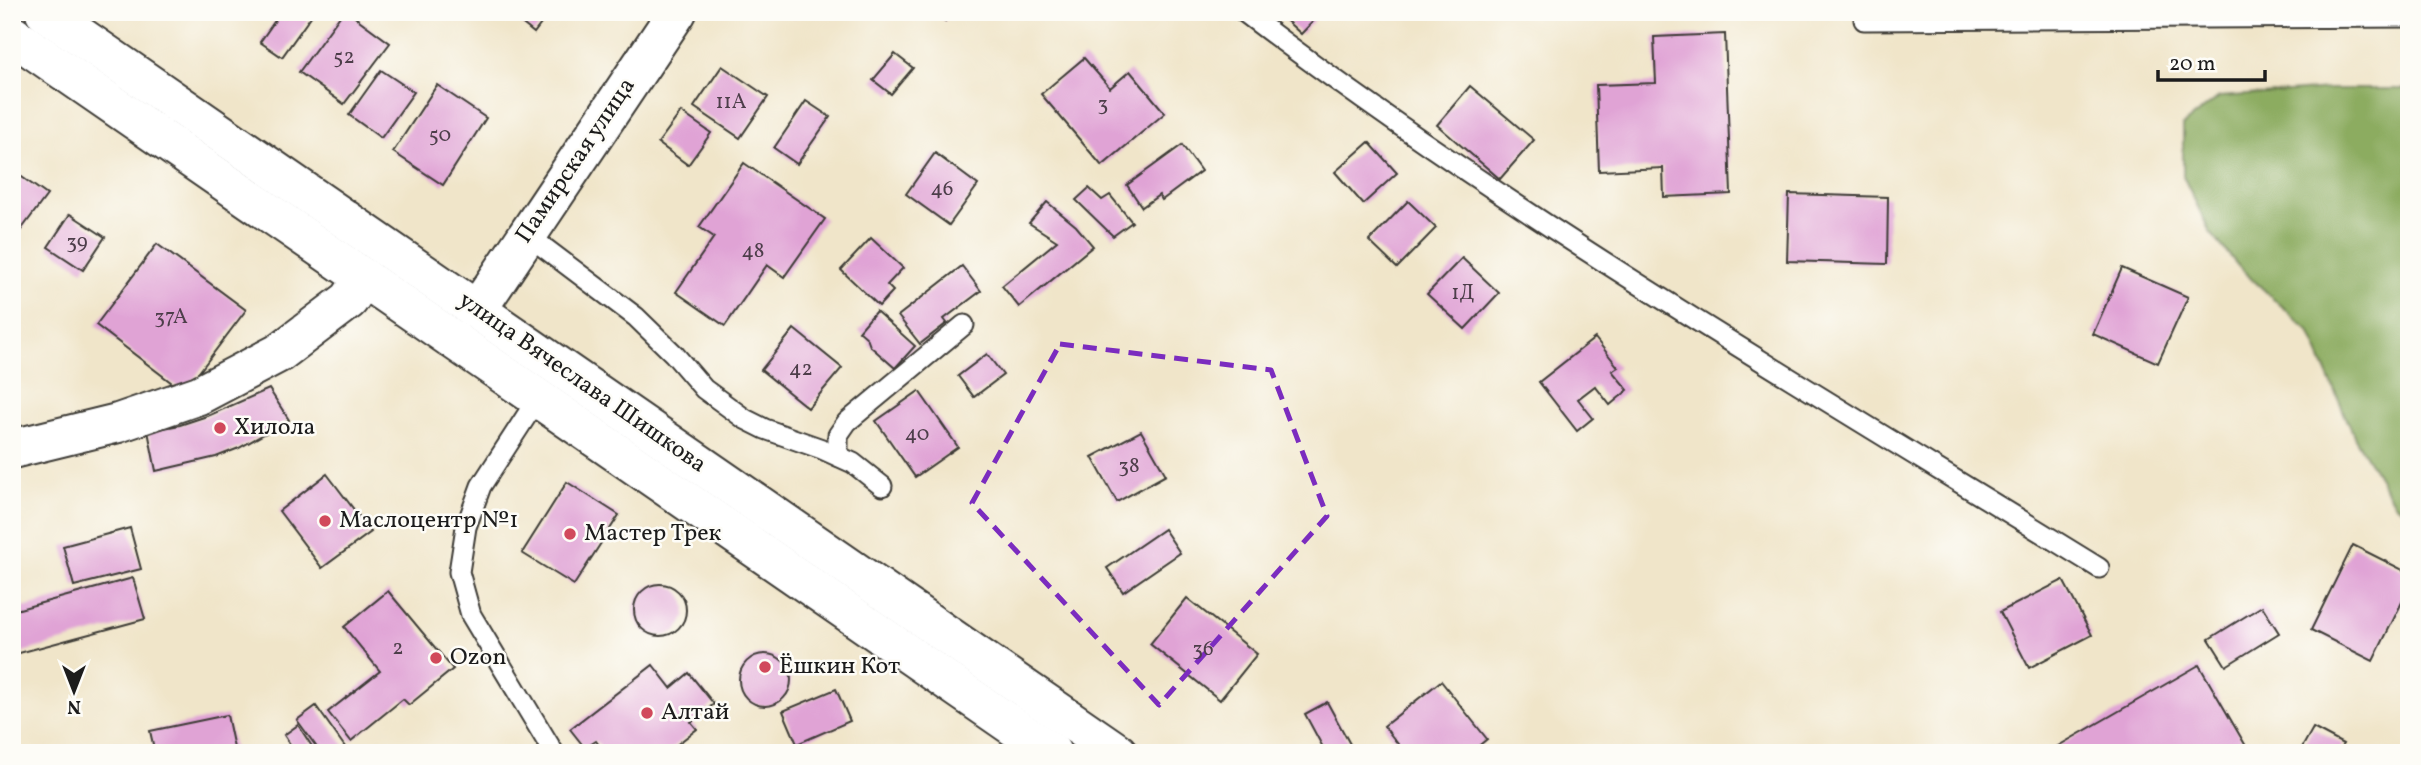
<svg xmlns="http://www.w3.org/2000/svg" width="2421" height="765" font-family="Vollkorn,serif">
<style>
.forest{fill:#8cac60;stroke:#54643e;stroke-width:2}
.building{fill:#e0a3d5}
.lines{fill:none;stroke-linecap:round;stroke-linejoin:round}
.service-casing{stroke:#3c3a36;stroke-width:23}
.minor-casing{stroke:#3c3a36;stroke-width:42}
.primary-casing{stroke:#3c3a36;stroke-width:42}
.service{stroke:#fff;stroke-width:19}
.minor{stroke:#fff;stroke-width:38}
.primary{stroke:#fff;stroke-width:38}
.marked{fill:none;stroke:#7b2cbf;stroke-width:5;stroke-dasharray:14 9;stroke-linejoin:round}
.poi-dot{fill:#d1495b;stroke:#fdfcf7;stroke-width:2.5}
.labels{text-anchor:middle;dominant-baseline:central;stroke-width:5;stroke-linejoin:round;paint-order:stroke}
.number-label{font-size:21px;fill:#4d3e4a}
.street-label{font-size:24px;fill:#1c1c1c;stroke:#fdfcf7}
.poi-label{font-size:24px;fill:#1c1c1c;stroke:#fdfcf7;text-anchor:start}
</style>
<rect width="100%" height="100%" fill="#fdfcf7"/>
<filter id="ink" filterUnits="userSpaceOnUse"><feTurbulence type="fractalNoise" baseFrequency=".0143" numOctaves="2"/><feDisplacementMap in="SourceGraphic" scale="14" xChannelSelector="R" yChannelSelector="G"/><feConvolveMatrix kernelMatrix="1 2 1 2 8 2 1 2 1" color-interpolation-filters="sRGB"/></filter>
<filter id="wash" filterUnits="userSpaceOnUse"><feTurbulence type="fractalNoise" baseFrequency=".00686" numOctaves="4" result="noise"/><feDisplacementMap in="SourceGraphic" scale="28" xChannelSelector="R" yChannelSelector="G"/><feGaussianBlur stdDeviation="1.57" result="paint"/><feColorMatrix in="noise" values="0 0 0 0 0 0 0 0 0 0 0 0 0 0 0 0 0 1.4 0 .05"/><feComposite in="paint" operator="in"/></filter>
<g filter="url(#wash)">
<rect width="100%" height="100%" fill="#f0e5c9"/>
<!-- forest -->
<polygon class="forest" points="2330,89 2409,89 2409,514 2395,505 2355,438 2309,331 2239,267 2210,232 2183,176 2183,125 2219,97"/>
<g id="blocks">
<!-- building -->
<g class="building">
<polygon points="281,12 314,12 282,57 260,42"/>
<polygon points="343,12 348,12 390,43 344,104 299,72"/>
<polygon points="508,12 550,12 534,33"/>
<polygon points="784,12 799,12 795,19"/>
<polygon points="934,12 951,12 945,21"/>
<polygon points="1277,12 1322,12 1301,34"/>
<polygon points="1725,34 1731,194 1664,197 1663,168 1599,171 1596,85 1656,83 1654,37"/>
<polygon points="895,54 913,68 891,94 873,80"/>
<polygon points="1084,58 1110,88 1130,71 1165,113 1102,166 1041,94"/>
<polygon points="722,66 768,97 740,138 694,107"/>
<polygon points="381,70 414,92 381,138 349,115"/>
<polygon points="437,85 486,118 443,185 393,152"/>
<polygon points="1470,86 1534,140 1500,179 1437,125"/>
<polygon points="806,101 830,117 797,164 774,148"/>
<polygon points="681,112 711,133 688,165 658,143"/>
<polygon points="1369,142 1397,173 1363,204 1335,172"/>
<polygon points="1182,145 1201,171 1162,200 1159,195 1142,207 1127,185"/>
<polygon points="935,153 978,185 949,225 906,194"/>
<polygon points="744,163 825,219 784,277 767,265 725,326 676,292 714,237 699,227"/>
<polygon points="12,170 47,195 12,242"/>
<polygon points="1089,188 1102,200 1110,195 1132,222 1113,236 1076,200"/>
<polygon points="1789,194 1888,197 1887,264 1787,261"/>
<polygon points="1408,201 1436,228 1397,268 1369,241"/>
<polygon points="1047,202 1076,226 1093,246 1019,307 1002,286 1057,241 1029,223"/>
<polygon points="70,214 105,237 83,270 48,247"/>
<polygon points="871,238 903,268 887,285 893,291 879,306 841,270"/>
<polygon points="157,244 246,310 184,392 96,325"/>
<polygon points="1462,258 1499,293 1465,329 1427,294"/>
<polygon points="962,266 981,291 944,319 947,323 920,344 898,316"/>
<polygon points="2122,268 2188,297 2158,363 2093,334"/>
<polygon points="876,311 915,346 895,368 870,346 867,338 859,331"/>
<polygon points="794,329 842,368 808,408 761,370"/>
<polygon points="1595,338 1618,367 1612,371 1628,390 1610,405 1595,386 1578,399 1593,418 1577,431 1539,382"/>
<polygon points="987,354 1003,375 974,397 958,376"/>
<polygon points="269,389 289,420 239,448 216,457 156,471 148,431 180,425 210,415"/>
<polygon points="919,391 958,447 915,477 876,421"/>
<polygon points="1141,431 1166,475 1117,502 1092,457"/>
<polygon points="327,474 371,532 322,568 279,511"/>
<polygon points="567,482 619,515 574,585 522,553"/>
<polygon points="130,528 141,569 74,586 63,546"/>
<polygon points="1164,529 1180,553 1123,592 1107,568"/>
<polygon points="2353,545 2409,573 2409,588 2373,661 2311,630"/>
<polygon points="133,578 145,619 12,655 12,611"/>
<polygon points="2063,580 2092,635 2029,668 2000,612"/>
<circle cx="660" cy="610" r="26"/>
<polygon points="388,591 453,669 409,705 403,699 351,741 328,712 380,671 344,627"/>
<polygon points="1187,598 1257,654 1220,700 1150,644"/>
<polygon points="2262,606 2279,633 2226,666 2209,639"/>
<circle cx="765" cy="680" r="26"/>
<polygon points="653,665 671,688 689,673 714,704 691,722 697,729 666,753 605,753 596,741 585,748 570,729"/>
<polygon points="2199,665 2250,753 2046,753"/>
<polygon points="1441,681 1487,739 1470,753 1405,753 1384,726"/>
<polygon points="836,689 850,721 797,744 783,711"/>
<polygon points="1327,702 1351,746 1339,753 1326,753 1305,714"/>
<polygon points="316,706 345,747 337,753 321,753 297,720"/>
<polygon points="227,715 235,753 155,753 150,731"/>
<polygon points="298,725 315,751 312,753 296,753 284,735"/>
<polygon points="2313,728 2343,744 2338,753 2299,753"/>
</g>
</g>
</g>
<g filter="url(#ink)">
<use href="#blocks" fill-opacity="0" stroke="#3c3a36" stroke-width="2"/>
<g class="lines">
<!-- service casing -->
<g class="service-casing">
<g id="service">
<path d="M 1244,12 C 1514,218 1811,390 2099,568"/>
<polyline points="1864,20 2409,17"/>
<polyline points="526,234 636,317 674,354 704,389 745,419 765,429 822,449 853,463 882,486"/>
<polyline points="538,398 481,486 466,527 459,572 471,615 554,753"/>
<polyline points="838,456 838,435 847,422 964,325"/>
</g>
</g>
<!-- minor casing -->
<g class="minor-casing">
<g id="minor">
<polyline points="477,310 677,12"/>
<polyline points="12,449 118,423 199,395 279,353 349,300 364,278"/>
</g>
</g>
<!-- primary casing -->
<g class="primary-casing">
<g id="primary">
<polyline points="45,12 1118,753"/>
<polyline points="12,35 1052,753"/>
</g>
</g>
<!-- service -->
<use href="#service" class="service"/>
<!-- minor -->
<use href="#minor" class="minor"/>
<!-- primary -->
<use href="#primary" class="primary"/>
</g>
</g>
<!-- marked area -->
<path class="marked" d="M 1060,344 L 1271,370 L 1327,516 L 1159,705 L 972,503 Z"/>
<!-- markers -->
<g class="poi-dot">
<circle cx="220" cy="428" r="7"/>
<circle cx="325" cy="521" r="7"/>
<circle cx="570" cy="534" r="7"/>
<circle cx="436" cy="658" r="7"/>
<circle cx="765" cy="667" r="7"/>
<circle cx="647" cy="713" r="7"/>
</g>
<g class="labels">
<!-- number labels -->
<g class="number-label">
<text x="344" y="57">52</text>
<text x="731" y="102">11А</text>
<text x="1103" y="104">3</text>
<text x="440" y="135">50</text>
<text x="942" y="189">46</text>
<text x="77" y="242">39</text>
<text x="753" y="251">48</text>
<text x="1463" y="293">1Д</text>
<text x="171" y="317">37А</text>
<text x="801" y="369">42</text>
<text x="917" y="434">40</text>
<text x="1129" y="466">38</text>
<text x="398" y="648">2</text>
<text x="1203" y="649">36</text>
</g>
<!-- street labels -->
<g class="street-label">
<text transform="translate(576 161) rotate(-56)">Памирская улица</text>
<text transform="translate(582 383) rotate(35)">улица Вячеслава Шишкова</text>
</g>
<!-- poi labels -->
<g class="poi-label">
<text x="234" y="428">Хилола</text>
<text x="339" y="521">Маслоцентр №1</text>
<text x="584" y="534">Мастер Трек</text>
<text x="450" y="658">Ozon</text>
<text x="779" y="667">Ёшкин Кот</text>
<text x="661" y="713">Алтай</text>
</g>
</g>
<!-- margin -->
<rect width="2421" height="765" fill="none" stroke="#fdfcf7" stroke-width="42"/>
<!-- north arrow -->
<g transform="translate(74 691) rotate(180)" stroke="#fdfcf7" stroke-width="5" paint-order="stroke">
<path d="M0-5L12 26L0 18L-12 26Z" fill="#1c1c1c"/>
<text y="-10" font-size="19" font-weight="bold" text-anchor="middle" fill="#1c1c1c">N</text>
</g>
<!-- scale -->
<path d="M2158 70v10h107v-10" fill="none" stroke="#1c1c1c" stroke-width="3.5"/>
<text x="2169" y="70" font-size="21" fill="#1c1c1c" stroke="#fdfcf7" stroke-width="5" paint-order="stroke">20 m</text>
</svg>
